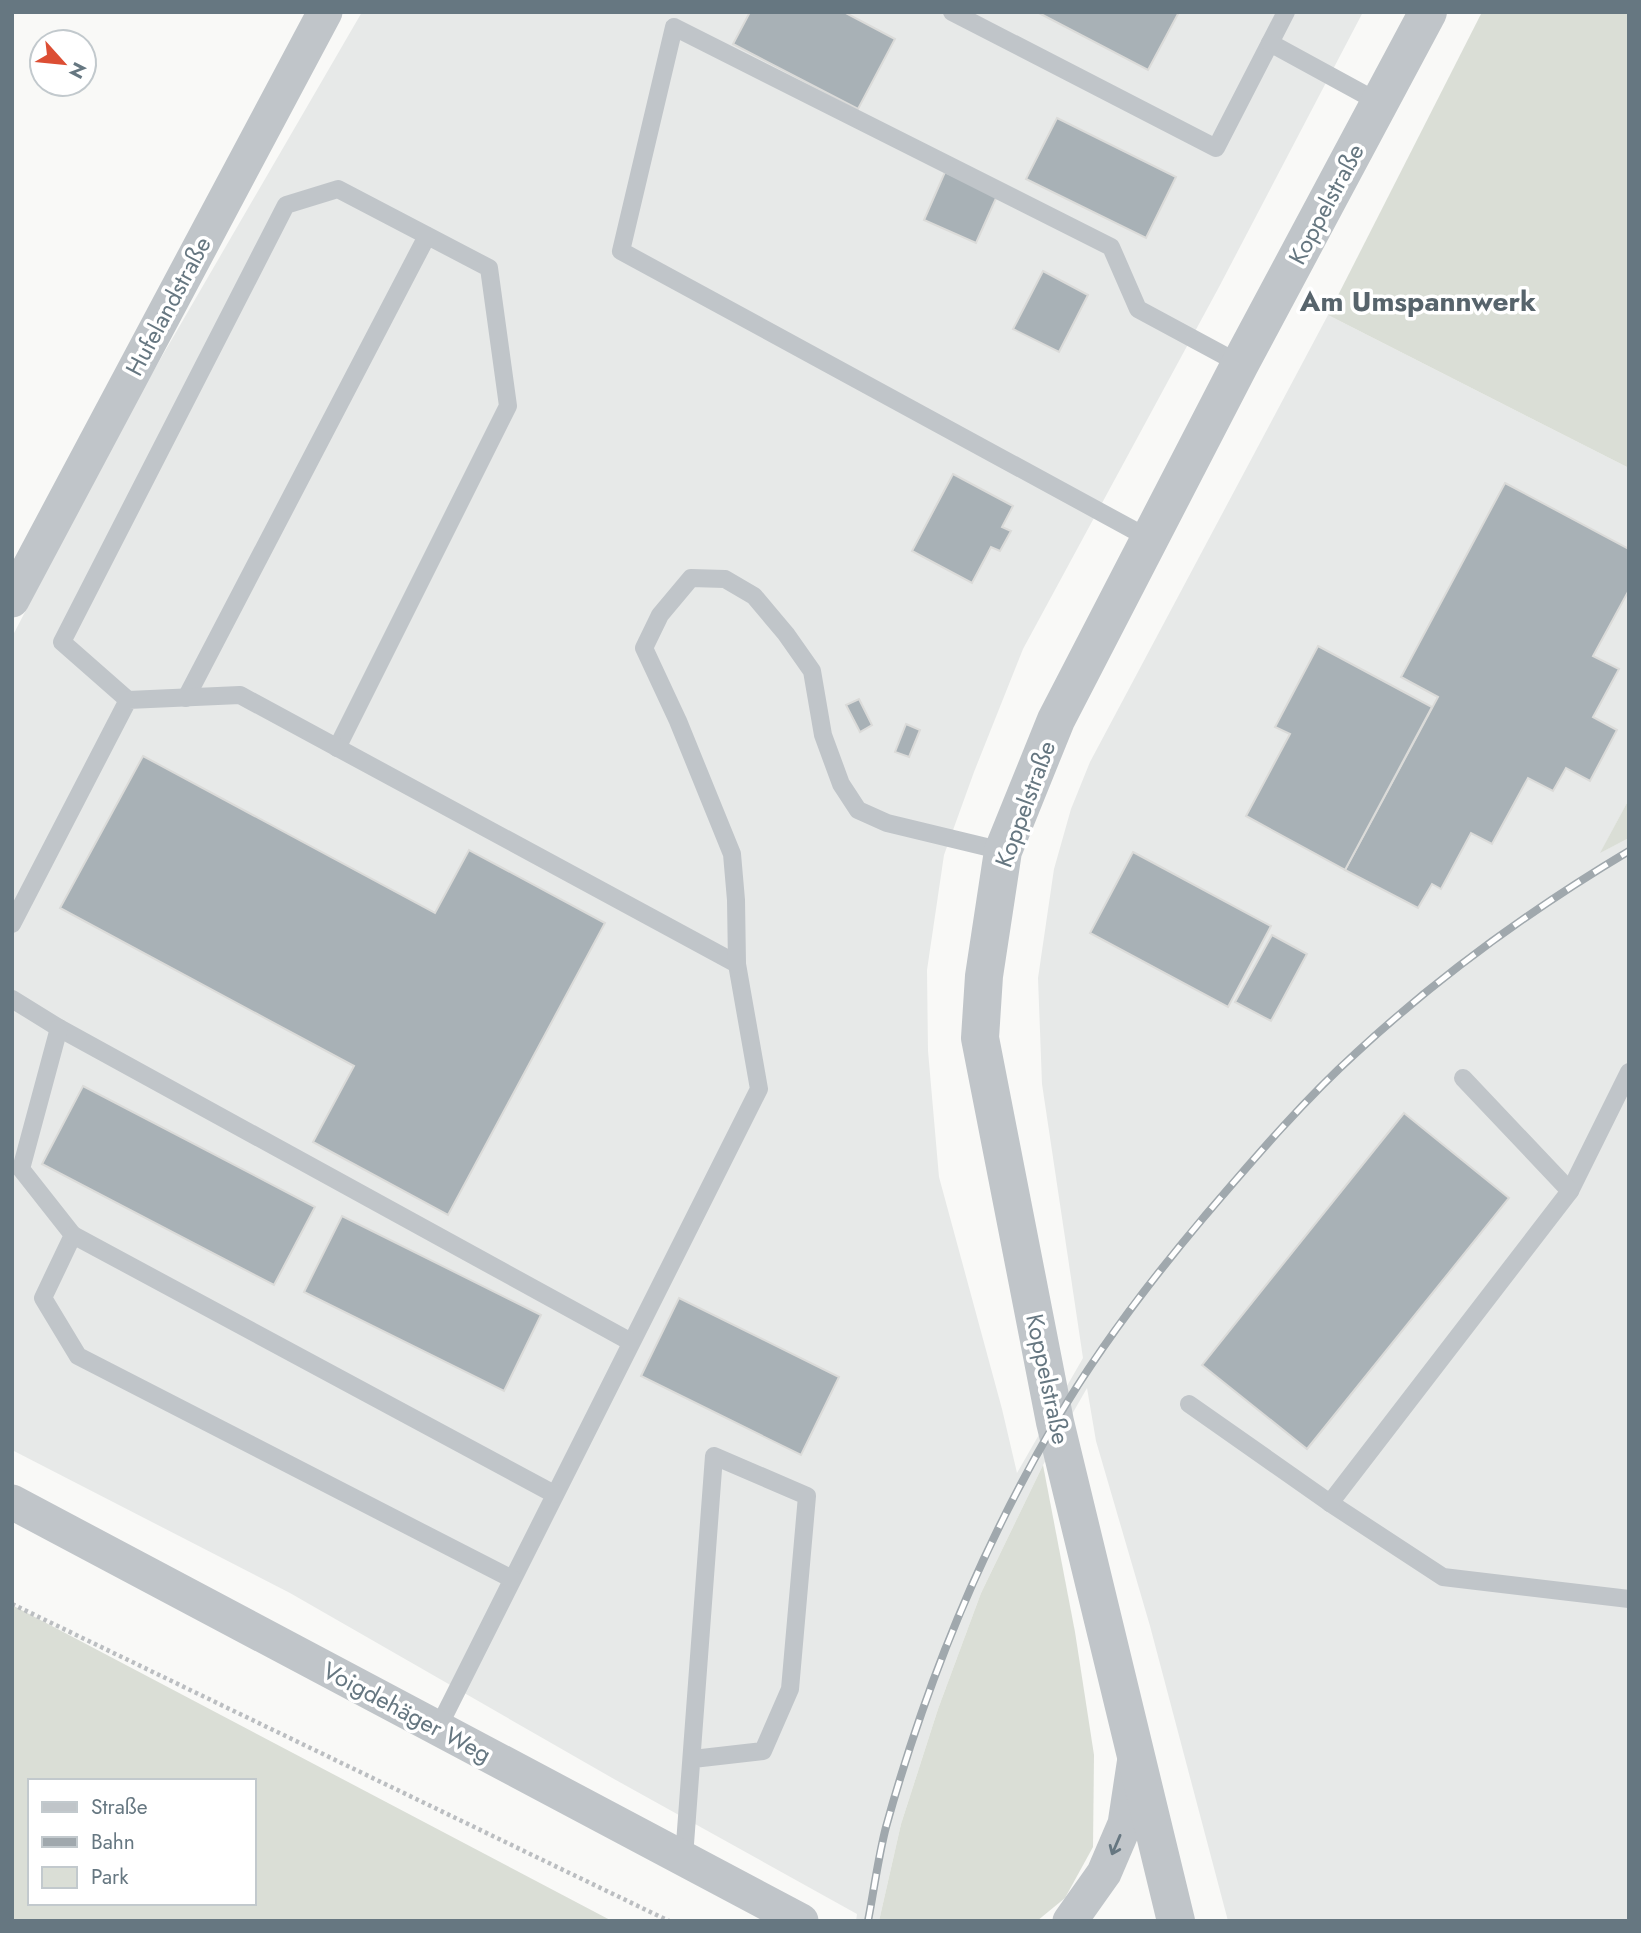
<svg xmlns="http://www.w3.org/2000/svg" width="1641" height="1933" font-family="Jost,sans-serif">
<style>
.built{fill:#e7e9e8}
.green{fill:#daded6;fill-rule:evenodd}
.building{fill:#a8b1b6;stroke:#dbdbd9;stroke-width:2}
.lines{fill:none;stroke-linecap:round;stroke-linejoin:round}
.path{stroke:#bbbec1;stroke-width:4.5;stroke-dasharray:3.5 3.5;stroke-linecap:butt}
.service{stroke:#c0c5c9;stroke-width:18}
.minor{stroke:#c0c5c9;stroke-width:35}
.tertiary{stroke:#c0c5c9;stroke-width:38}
.rail-casing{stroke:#a0a8ad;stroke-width:8}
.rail{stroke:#fff;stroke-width:5;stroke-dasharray:16;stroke-linecap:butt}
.oneway{stroke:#667781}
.labels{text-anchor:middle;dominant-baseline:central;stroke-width:7;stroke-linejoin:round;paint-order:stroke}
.street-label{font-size:24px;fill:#667781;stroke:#fff}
.quarter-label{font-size:28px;font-weight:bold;fill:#57646c;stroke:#fff}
</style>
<rect width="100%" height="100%" fill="#f9f9f7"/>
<!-- built -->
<polygon class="built" points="362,12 1363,12 1219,287 1023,649 974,772 944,855 927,970 928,1051 939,1177 1002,1409 1017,1473 1083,1358 1042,1084 1038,978 1054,869 1071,809 1090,762 1328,315 1629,468 1629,799 1601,852 1629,838 1629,1921 1228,1921 1150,1626 1096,1441 1087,1388 1043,1465 981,1593 938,1709 901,1824 879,1921 856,1921 857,1914 614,1779 290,1593 12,1450 12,637 125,420"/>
<!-- green -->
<g class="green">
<polygon points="1482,12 1629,12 1629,468 1328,315"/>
<polygon points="1629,799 1629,838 1600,853"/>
<polygon points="1043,1465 1075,1632 1094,1755 1093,1847 1065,1898 1037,1921 879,1921 901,1824 938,1709 981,1593"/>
<path d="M 12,1605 L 612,1921 L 12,1921 ZM 30,1781 L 254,1781 L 254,1903 L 30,1903 Z"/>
</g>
<!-- building -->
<g class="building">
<polygon points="750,12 844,12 895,39 858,109 733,44"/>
<polygon points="1037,12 1179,12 1148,70"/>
<polygon points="1057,118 1176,177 1146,238 1026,179"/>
<polygon points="945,172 997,196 976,243 924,220"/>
<polygon points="1043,271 1088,295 1059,352 1013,329"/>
<polygon points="953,474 1013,506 1002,527 1011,531 1000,551 991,547 972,583 912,551"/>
<polygon points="1505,483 1629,549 1629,590 1593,656 1619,669 1593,717 1617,730 1590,781 1566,768 1553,791 1528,778 1492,844 1471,833 1441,889 1432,884 1418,908 1345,870 1438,697 1401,677"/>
<polygon points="1318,646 1432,707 1345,870 1246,816 1290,734 1275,727"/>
<polygon points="859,699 872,725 860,732 846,705"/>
<polygon points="906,724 920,730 909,757 895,752"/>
<polygon points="143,756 435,913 469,850 605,923 448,1215 313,1142 354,1066 60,908"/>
<polygon points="1133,852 1271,926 1228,1007 1090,933"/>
<polygon points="1272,935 1307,954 1271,1021 1235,1002"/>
<polygon points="83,1086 315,1207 274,1285 42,1164"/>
<polygon points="1404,1113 1509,1198 1307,1449 1202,1365"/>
<polygon points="342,1216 541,1315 504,1391 304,1292"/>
<polygon points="679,1298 839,1377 801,1455 641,1376"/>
</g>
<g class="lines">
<!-- path -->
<polyline class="path" points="12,1604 669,1921"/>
<!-- service -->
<g class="service">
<polyline points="952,12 1216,148 1286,12"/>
<polyline points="1270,43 1380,103"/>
<polyline points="1150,539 621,251 674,27 1111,247 1138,309 1240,364"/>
<polyline points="186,698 427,236"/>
<polyline points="128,700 62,642 286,205 338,189 489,268 508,406 337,748"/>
<polyline points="12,924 128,700 240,695 737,964 759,1089 438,1728"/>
<polyline points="737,964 736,900 732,854 678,721 644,648 660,615 691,578 725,579 754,596 786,634 812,671 823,735 841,784 858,810 887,823 1003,851"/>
<polyline points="12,999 59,1028 631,1342"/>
<polyline points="59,1028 21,1169 73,1235 43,1298 78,1356 512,1579"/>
<polyline points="1570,1191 1629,1072"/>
<polyline points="73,1235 554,1494"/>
<polyline points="1189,1404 1330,1503 1443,1577 1629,1599"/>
<polyline points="1330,1503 1570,1191 1463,1078"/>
<polyline points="684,1857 714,1456 807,1496 790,1689 763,1751 693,1759"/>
</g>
<!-- minor -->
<g class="minor">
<polyline points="12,600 325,12"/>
<polyline points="12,1502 801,1921"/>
<polyline points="1070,1921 1104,1873 1125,1824 1135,1758"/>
</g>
<!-- tertiary -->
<polyline class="tertiary" points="1176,1921 1055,1422 980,1038 984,976 1003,851 1056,720 1240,364 1428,12"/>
<!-- rail casing -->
<g class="rail-casing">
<path id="rail" d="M 868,1921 C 874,1890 878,1858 886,1827 C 925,1686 982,1547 1056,1421 C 1098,1349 1150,1281 1204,1217 C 1252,1161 1301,1103 1356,1053 C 1439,976 1532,909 1629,851"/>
</g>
<!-- rail -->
<use href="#rail" class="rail"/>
</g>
<!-- one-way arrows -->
<defs><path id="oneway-shaft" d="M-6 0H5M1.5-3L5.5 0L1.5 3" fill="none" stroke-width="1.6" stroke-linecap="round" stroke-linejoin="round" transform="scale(1.75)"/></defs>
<use class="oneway" href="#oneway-shaft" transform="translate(1116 1845) rotate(113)"/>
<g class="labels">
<!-- street labels -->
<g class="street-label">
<text transform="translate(1326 204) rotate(-62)">Koppelstraße</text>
<text transform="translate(168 306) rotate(-62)">Hufelandstraße</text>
<text transform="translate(1025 804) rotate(-70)">Koppelstraße</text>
<text transform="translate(1048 1379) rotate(78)">Koppelstraße</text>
<text transform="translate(407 1712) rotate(28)">Voigdehäger Weg</text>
</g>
<!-- quarter labels -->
<g class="quarter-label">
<text x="1418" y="301">Am Umspannwerk</text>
</g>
</g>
<!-- border -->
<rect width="1641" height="1933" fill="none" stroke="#667781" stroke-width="28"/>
<!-- legend -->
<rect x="28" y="1779" width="228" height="126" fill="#ffffff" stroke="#c2c9cd" stroke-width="2"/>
<rect x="42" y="1802" width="35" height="10" fill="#c0c5c9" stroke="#c2c9cd" stroke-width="2"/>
<text x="91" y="1814" font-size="21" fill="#667781">Straße</text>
<rect x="42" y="1837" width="35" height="10" fill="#a0a8ad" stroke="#c2c9cd" stroke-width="2"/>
<text x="91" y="1849" font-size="21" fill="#667781">Bahn</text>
<rect x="42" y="1867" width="35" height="21" fill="#daded6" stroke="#c2c9cd" stroke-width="2"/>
<text x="91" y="1884" font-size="21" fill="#667781">Park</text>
<!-- north arrow -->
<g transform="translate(63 63) rotate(117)"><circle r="33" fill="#ffffff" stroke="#c2c9cd" stroke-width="2"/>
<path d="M0-5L12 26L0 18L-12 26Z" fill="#dc4e34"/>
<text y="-10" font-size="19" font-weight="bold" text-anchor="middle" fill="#667781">N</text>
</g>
</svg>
